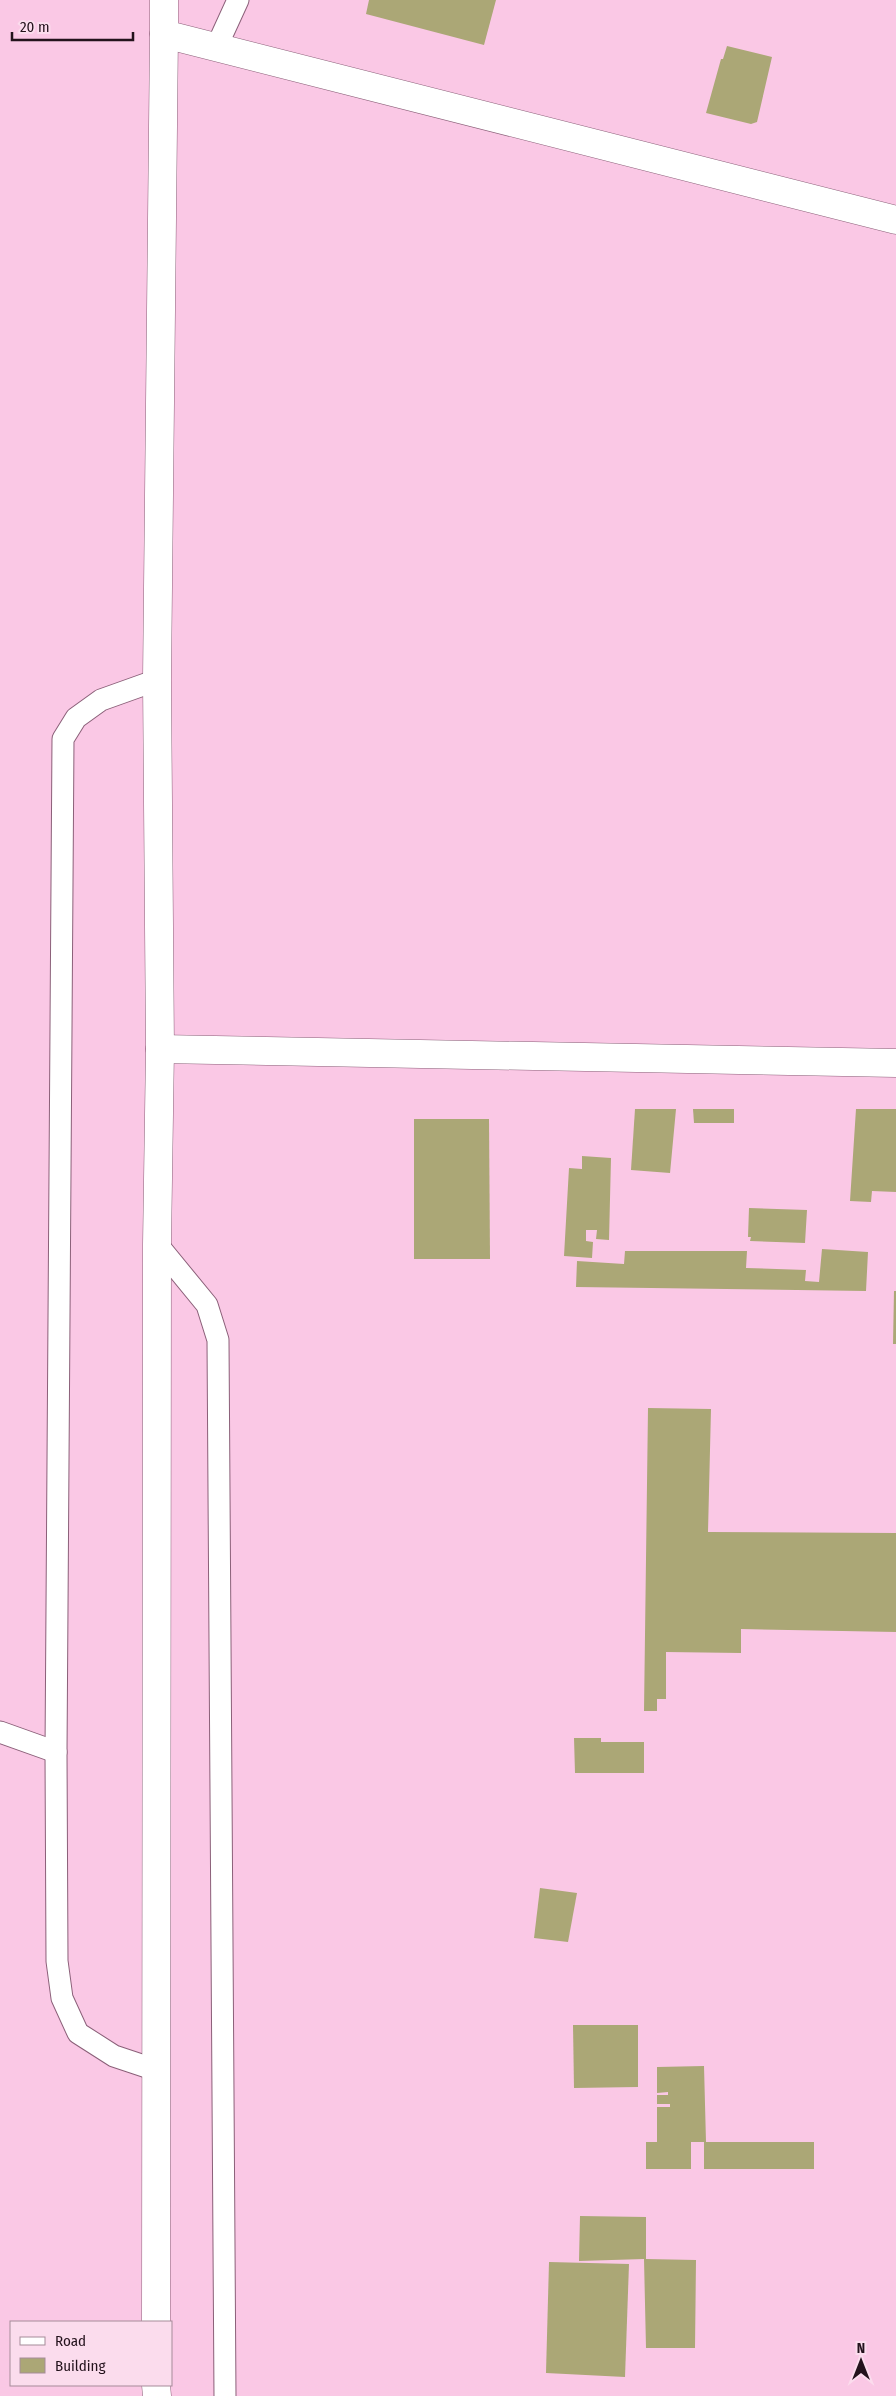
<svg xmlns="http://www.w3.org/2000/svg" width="896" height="2396" font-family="'Fira Sans Condensed',sans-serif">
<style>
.building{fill:#aba776}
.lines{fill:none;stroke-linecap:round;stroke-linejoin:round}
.lane-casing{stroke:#8b6079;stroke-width:23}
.street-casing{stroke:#8b6079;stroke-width:29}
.lane{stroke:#fff;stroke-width:21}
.street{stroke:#fff;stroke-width:28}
</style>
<rect width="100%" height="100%" fill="#fac8e5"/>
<!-- building -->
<g class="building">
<polygon points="369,0 496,0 484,45 366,14"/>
<polygon points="727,46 772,57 757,122 751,124 706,113 721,59 723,59"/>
<polygon points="635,1109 676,1109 670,1173 631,1170"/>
<polygon points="693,1109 734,1109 734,1123 694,1123"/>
<polygon points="856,1109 896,1109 896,1192 872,1191 871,1202 850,1201"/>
<polygon points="414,1119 489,1119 490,1259 414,1259"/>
<polygon points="582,1156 611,1158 609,1240 596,1239 597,1230 586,1230 586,1241 593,1242 592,1258 564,1256 569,1168 582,1169"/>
<polygon points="749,1208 807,1210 805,1243 750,1241 751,1237 748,1237"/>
<polygon points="822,1249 868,1252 866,1291 576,1287 577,1261 624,1264 625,1251 747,1251 746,1268 806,1270 805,1281 819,1282"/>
<polygon points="894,1291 896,1291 896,1344 893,1344"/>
<polygon points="648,1408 711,1409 708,1532 896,1533 896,1632 741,1629 741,1653 666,1652 666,1699 657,1699 657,1711 644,1711"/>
<polygon points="574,1738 601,1738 601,1742 644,1742 644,1773 575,1773"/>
<polygon points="540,1888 577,1893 568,1942 534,1938"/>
<polygon points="573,2025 638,2025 638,2087 574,2088"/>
<polygon points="704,2066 706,2142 814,2142 814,2169 704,2169 704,2142 691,2142 691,2169 646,2169 646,2142 657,2142 657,2107 670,2107 670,2104 657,2104 657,2095 668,2095 668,2092 657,2093 657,2067"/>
<polygon points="580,2216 646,2217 646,2259 696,2260 695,2348 646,2348 644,2259 579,2261"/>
<polygon points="549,2262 629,2264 625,2377 546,2373"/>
</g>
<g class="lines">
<!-- lane casing -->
<g class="lane-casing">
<g id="lane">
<polyline points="216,48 238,0"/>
<polyline points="157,1244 207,1305 218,1340 225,2396"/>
<polyline points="0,1732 56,1752"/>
<polyline points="156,2070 114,2056 78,2033 62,1998 57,1961 56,1752 63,739 76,718 101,700 157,680"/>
</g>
</g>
<!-- street casing -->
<g class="street-casing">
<g id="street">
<polyline points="164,0 164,34 896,220"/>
<polyline points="160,1049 896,1063"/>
<polyline points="156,2322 157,1244 160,1049 157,680 164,34"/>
<polyline points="156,2385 157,2396"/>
</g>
</g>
<!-- lane -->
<use href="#lane" class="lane"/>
<!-- street -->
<use href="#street" class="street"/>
</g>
<!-- legend -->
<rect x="10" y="2321" width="162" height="65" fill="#fbdced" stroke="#a58b99"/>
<rect x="20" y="2337" width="25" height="8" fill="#ffffff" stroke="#a58b99"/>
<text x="55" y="2346" font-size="15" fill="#23121c">Road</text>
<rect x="20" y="2358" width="25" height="15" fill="#aba776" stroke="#a58b99"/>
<text x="55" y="2371" font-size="15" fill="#23121c">Building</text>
<!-- north arrow -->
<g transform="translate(861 2361)" stroke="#fbdced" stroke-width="4" paint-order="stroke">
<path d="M0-4L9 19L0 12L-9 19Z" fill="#23121c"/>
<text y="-8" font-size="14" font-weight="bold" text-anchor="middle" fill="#23121c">N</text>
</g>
<!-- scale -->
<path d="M12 32v8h121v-8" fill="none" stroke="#23121c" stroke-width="2.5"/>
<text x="20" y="32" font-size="15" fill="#23121c" stroke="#fbdced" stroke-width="4" paint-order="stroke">20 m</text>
</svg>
